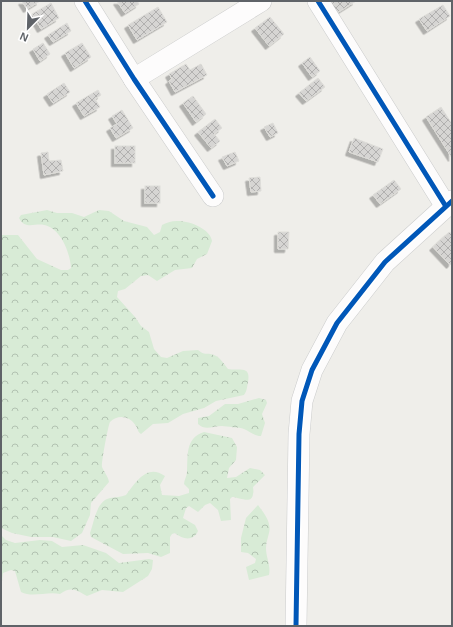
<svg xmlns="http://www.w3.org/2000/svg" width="453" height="627" font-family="Arial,sans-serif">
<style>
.forest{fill:url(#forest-crowns)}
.building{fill:url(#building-cross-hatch);stroke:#deddd9;filter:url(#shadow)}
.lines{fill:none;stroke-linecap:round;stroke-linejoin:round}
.minor-casing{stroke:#cbcccc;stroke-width:22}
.minor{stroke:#fdfcfc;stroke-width:21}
.cycleway-casing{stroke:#fff;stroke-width:8}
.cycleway{stroke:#0057b8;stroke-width:5}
</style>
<defs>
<pattern id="forest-crowns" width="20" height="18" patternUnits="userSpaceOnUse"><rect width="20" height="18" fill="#d8ebd6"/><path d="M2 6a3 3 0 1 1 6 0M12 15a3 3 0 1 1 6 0" fill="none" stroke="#b2c2b1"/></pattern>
<pattern id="building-cross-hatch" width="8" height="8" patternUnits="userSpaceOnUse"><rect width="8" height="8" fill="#d6d5d3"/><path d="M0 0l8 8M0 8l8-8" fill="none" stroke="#b1b0af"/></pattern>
<filter id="shadow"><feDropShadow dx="-3.5" dy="3.5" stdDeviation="0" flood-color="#0004"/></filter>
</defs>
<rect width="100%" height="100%" fill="#efeeea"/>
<!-- forest -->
<g class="forest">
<path d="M 47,210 L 57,213 L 72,213 L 84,217 L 99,210 L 109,211 L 124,221 L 147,227 L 154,235 L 160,232 L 162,225 C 166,223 171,221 177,221 C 188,220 211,229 212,241 L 207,254 L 197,259 L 192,268 L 175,270 L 157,281 L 148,275 L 141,276 L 125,289 L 118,291 L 117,297 L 135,317 L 141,326 L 149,332 L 154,349 L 161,357 L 167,358 L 183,351 L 198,350 C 205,356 206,352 214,355 C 220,357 224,364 228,369 C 240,371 251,365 248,382 C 247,387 247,391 244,395 L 216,401 L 204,408 L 183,414 L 168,423 L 153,424 L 141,434 C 137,431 138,429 136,426 C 130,416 118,414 110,422 C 108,426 101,464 102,467 C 104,472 108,476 109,482 L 91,503 L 90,515 L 82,533 L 71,541 L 53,537 L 31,537 L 12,533 L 1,528 L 1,235 L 18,235 L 37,259 L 61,270 L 68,270 L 71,268 C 70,253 61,228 44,225 C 35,223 25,230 19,218 L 21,215 Z"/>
<path d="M 259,398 L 266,400 L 267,403 L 262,414 L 265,423 L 261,436 C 253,436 250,431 244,429 C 239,427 227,427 222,426 C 213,426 205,431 198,424 L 198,418 L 209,416 L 225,404 L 238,404 Z"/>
<path d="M 204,432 L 232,438 L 237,447 L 236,460 L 229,468 L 227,478 L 236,477 L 250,468 L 260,470 L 265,475 L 253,487 C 253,489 254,491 253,494 C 252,505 239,497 232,497 L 230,499 L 231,520 L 221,521 L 218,510 L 210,503 L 205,505 L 198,512 L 189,506 L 186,508 L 183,518 L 195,525 L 198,531 C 194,541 183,540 175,533 L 172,534 L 170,537 L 170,553 L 161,557 L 148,553 L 123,554 L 91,537 L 90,533 C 94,523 96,501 110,498 C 115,497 121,497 126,495 C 136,482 147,463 165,476 L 160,485 L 162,495 L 179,496 L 189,493 L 189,489 L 184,484 C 184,480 187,476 187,472 C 188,456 185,438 204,432 Z"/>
<path d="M 258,505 C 263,512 272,522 269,533 C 268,538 266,542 266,548 C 266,558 271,565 269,575 L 249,580 L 246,567 L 255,563 L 256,559 L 248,553 L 241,552 L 241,538 L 246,518 Z"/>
<path d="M 1,535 L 6,540 L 15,543 L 40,540 L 52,541 L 62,547 L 83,545 L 106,553 L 119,563 L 149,559 L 153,560 L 152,569 L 148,576 L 123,592 L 102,590 L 87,596 C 76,590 71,586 60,594 C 47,591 33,598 21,592 L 15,571 L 11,570 L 3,573 L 1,589 Z"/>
</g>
<!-- building -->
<g class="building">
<polygon points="22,1 40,1 27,9"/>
<polygon points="117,1 137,1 139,4 125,13"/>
<polygon points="329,1 356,1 337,13"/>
<polygon points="51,3 59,18 41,29 32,14"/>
<polygon points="443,5 450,16 427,31 419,19"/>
<polygon points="158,7 167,22 137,40 128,25"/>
<polygon points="270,17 284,34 269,46 255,28"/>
<polygon points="67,23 71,31 53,42 48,35"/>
<polygon points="43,43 50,54 40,61 33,49"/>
<polygon points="82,43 91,57 74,68 65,53"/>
<polygon points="310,57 320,71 312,77 302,63"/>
<polygon points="186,64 190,70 201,64 207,75 175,92 169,81 172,79 169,74"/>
<polygon points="318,78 325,87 306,101 299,93"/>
<polygon points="64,83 70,92 53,103 47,94"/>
<polygon points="98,90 101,95 95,99 100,107 84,116 76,103"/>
<polygon points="193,96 206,114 196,122 183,103"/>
<polygon points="441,107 452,124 452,158 426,117"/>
<polygon points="122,110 133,128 116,138 110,128 117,124 112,116"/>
<polygon points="215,119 222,128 214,134 220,141 211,148 198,132"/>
<polygon points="273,123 278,133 270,137 264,127"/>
<polygon points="354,138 383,149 378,162 349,152"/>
<rect x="115" y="146" width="20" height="17"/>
<polygon points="48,152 49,161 61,160 63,171 44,175 41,153"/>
<polygon points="235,152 239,161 227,166 222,157"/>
<polygon points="260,177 261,191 251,192 249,178"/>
<polygon points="394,180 401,189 380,204 373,195"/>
<rect x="145" y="186" width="15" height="17"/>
<polygon points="278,232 289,232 288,249 278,249"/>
<polygon points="449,232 452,234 452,263 450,265 433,247"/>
</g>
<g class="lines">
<!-- minor casing -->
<g class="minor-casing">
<g id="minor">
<polyline points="85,1 134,79 213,196"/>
<polyline points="318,1 445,205"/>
<polyline points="134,79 261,1"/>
<polyline points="296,626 299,434 302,401 312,370 337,323 385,262 452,201"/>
</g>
</g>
<!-- minor -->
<use href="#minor" class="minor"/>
<!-- cycleway casing -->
<g class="cycleway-casing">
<g id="cycleway">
<polyline points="85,1 134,79 213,196"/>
<polyline points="318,1 445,205"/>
<polyline points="296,626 299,434 302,401 312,370 337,323 385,262 452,201"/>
</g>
</g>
<!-- cycleway -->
<use href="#cycleway" class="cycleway"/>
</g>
<!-- border -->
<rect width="453" height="627" fill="none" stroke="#5f6368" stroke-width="4"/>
<!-- north arrow -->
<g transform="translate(28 28) rotate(203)" stroke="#ffffff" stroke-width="3" paint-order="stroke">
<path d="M0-3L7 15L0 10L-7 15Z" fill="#5f6368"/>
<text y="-6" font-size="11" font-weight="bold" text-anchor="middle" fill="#5f6368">N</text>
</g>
</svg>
